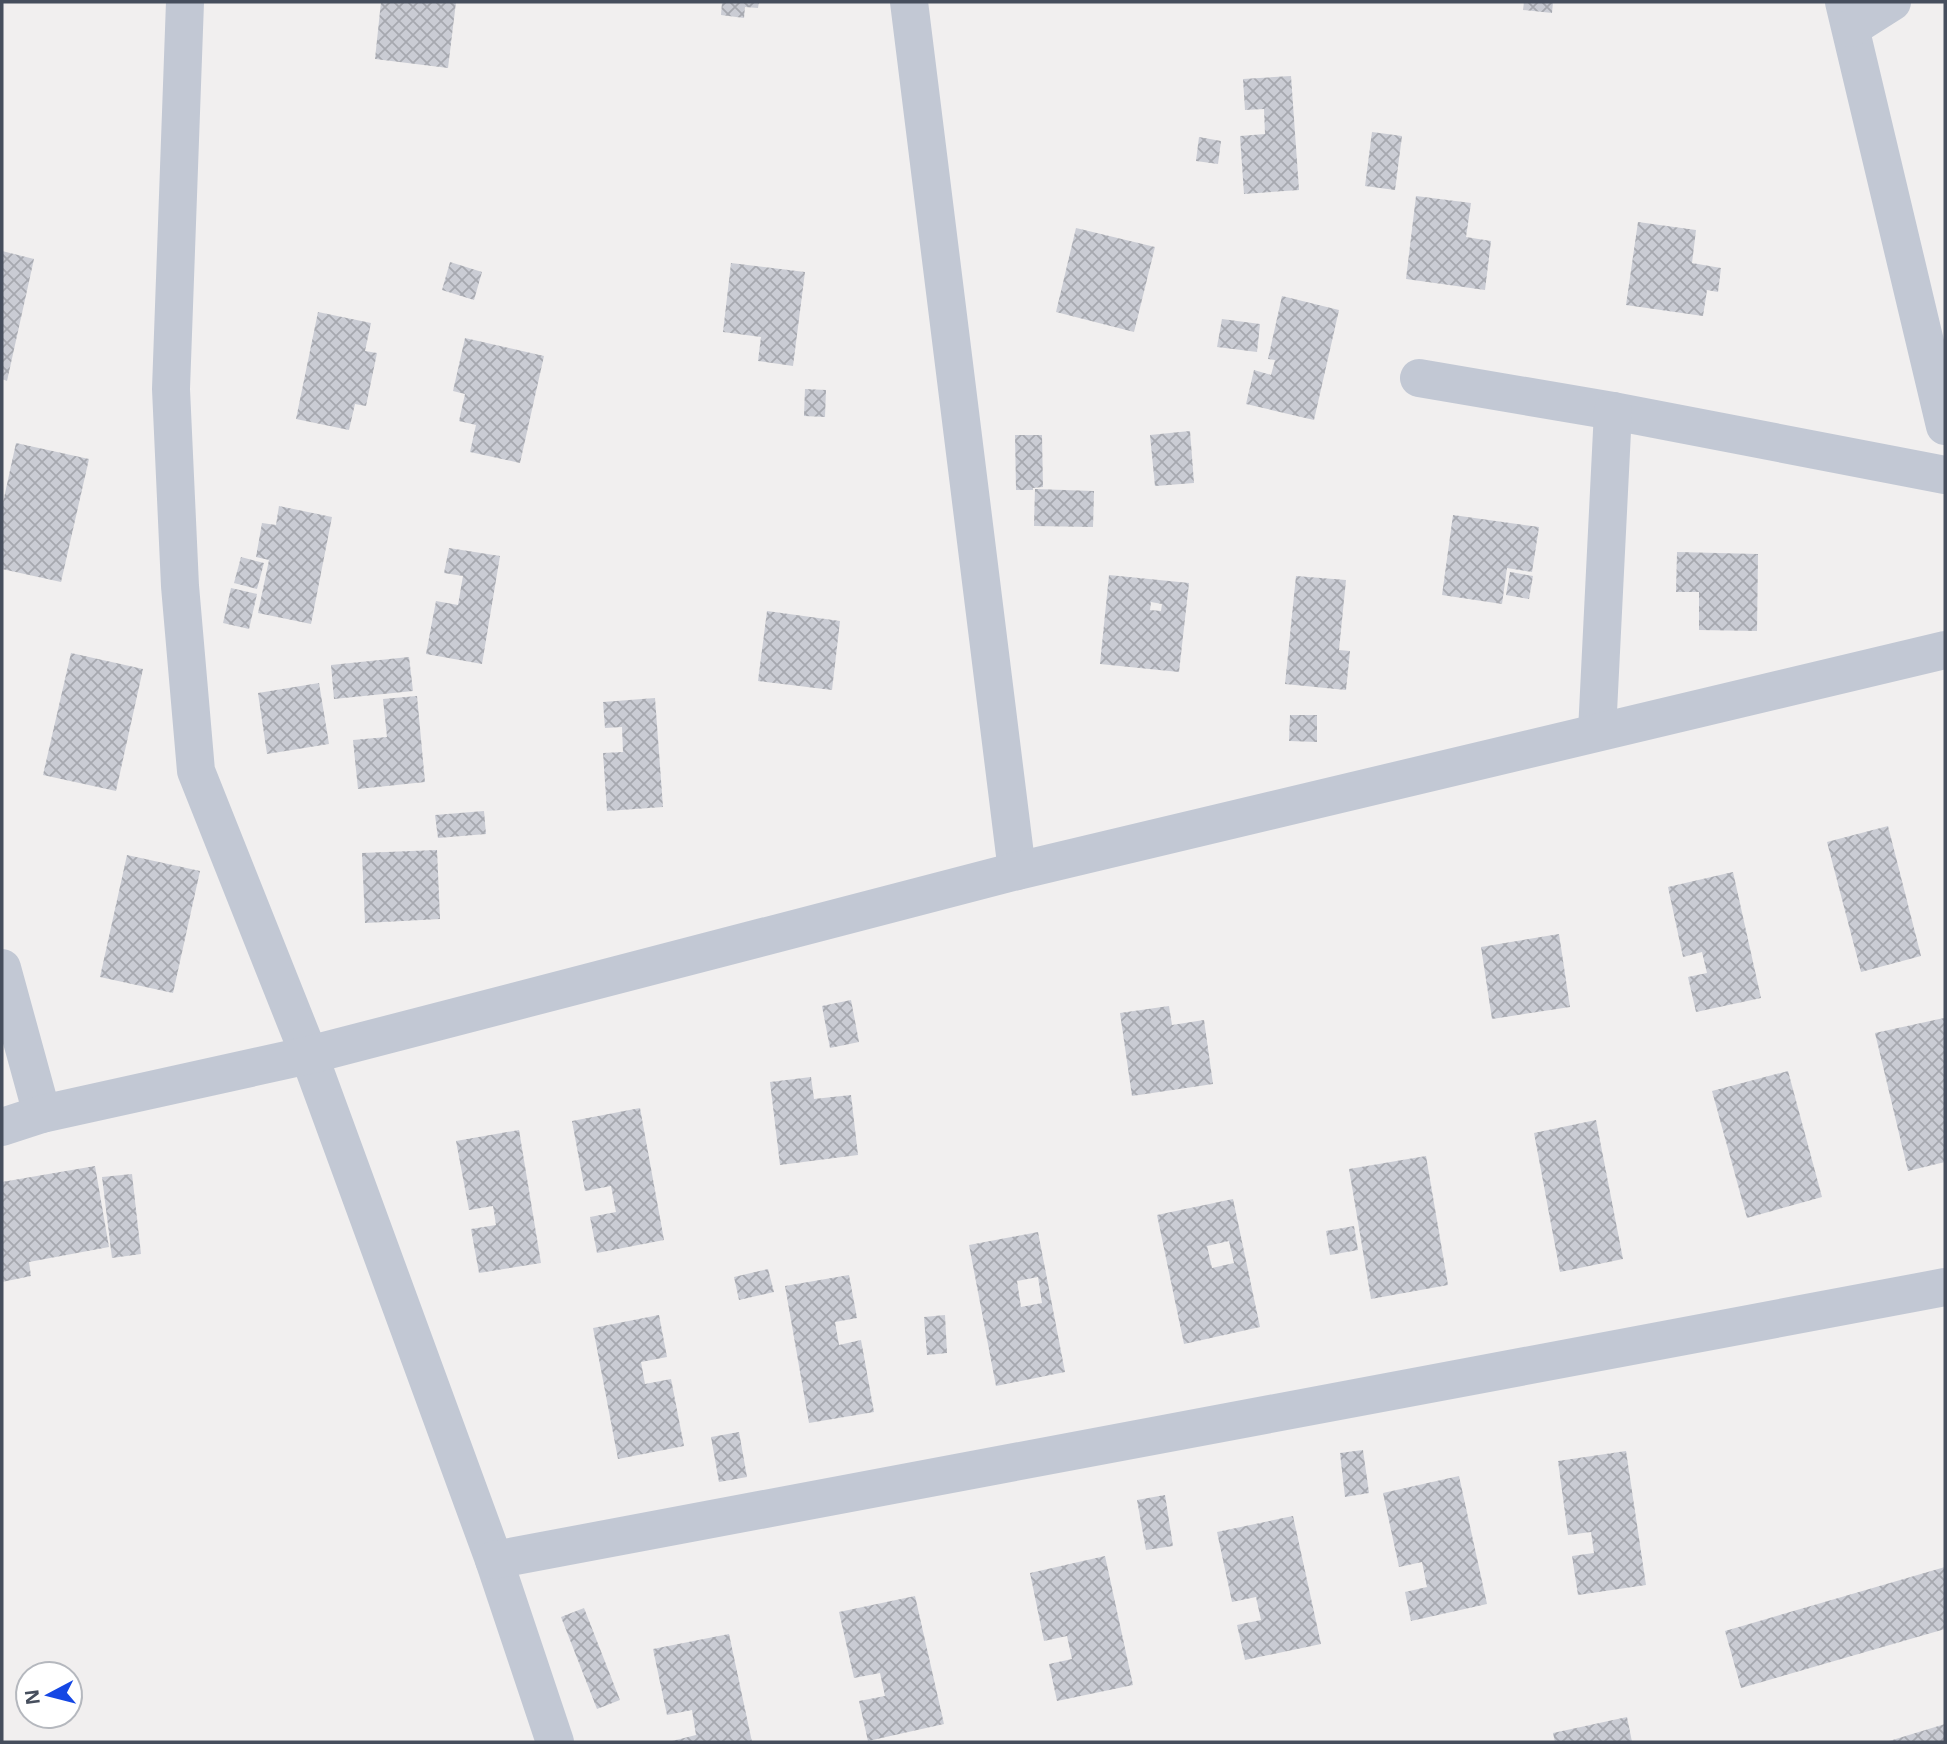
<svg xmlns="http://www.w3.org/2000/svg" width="1947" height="1744" font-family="'Open Sans',sans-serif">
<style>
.building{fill:url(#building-cross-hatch);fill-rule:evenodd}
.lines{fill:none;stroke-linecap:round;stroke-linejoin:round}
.minor{stroke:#c2c8d4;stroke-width:38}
</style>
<defs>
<pattern id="building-cross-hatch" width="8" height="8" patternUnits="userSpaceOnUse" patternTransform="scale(1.75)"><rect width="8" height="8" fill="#caccd4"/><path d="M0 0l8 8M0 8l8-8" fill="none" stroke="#a6a8af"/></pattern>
</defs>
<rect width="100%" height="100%" fill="#f1efef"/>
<!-- building -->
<g class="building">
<polygon points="381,2 456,2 448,68 375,59"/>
<polygon points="722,2 759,2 758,8 745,7 744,18 721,15"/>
<polygon points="1524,2 1553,2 1552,13 1523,10"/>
<polygon points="1291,76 1299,190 1244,194 1240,136 1265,134 1264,109 1245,110 1243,79"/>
<polygon points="1372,132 1402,136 1395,190 1365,186"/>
<polygon points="1199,137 1221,141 1218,164 1196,161"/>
<polygon points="1416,196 1471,203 1466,237 1491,241 1485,290 1406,279"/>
<polygon points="1638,222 1696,230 1692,263 1721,268 1718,292 1707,290 1703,316 1626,305"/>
<polygon points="1076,228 1155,247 1134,332 1056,312"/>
<polygon points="2,251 34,259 7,381 2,379"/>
<polygon points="450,262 482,272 474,300 442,290"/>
<polygon points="731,263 805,272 793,366 758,361 761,337 723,332"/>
<polygon points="1282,296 1339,310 1314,420 1246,404 1254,370 1271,375 1275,360 1268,359"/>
<polygon points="318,312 371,323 365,351 377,353 366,406 355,404 349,430 296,419"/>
<polygon points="1222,319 1260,324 1257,352 1217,347"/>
<polygon points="465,338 544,356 520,463 470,452 476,425 459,421 465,394 453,391"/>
<polygon points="805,389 826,390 825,417 804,416"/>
<polygon points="1190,431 1194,483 1155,486 1150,435"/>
<polygon points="1015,435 1042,435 1043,487 1033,488 1033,490 1016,490"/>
<polygon points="16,443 89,459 61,582 2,569 2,507"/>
<polygon points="1035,489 1094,491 1093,527 1034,526"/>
<polygon points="279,506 332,517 311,624 258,613 269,560 256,557 262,523 276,525"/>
<polygon points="1453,515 1539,527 1532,572 1507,568 1502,604 1442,595"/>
<polygon points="449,548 500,556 482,664 426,654 436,601 458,605 463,576 444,573"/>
<polygon points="1677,552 1758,554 1757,631 1699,630 1699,592 1676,592"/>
<polygon points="241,557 264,563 257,589 234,583"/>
<polygon points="1510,572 1533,576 1529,599 1506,595"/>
<path d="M 1109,575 L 1189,583 L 1179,672 L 1100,664 ZM 1151,602 L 1162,604 L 1161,611 L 1150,610 Z"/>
<polygon points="1296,576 1346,580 1339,650 1350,651 1346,690 1285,684"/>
<polygon points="231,588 257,594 249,629 223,623"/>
<polygon points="767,611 840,621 832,690 758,681"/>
<polygon points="71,653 143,669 116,791 43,775"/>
<polygon points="409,657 413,691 334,699 331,665"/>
<polygon points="319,683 329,744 267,754 258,693"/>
<polygon points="417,696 425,782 358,789 353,740 387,737 383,699"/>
<polygon points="655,698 663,807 607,811 603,753 623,752 622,727 605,728 603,702"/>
<polygon points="1290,715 1317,715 1317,742 1289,741"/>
<polygon points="484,811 486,834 438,838 435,815"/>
<polygon points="1888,826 1921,956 1861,972 1827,842"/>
<polygon points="437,850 440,919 365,923 362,853"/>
<polygon points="127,855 200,871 173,993 100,977"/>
<polygon points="1733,872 1761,998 1696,1012 1688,977 1707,973 1702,952 1683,957 1668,887"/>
<polygon points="1559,934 1570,1007 1492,1019 1481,947"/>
<polygon points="851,1000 859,1042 830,1048 822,1006"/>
<polygon points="1169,1006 1172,1025 1204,1020 1213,1084 1132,1096 1120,1013"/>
<polygon points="1944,1018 1945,1162 1908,1171 1875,1033"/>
<polygon points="1788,1071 1822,1197 1747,1218 1712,1091"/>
<polygon points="811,1077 814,1099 851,1095 858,1155 780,1165 770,1082"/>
<polygon points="640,1108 664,1240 597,1253 590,1217 616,1212 611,1186 585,1191 572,1121"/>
<polygon points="1596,1120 1623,1259 1560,1272 1534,1133"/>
<polygon points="519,1130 541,1263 479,1273 471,1229 496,1225 493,1206 469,1210 456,1141"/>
<polygon points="1426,1156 1448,1285 1371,1299 1349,1169"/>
<polygon points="95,1166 109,1247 29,1262 31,1276 2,1282 2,1182"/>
<polygon points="132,1174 141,1254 112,1258 102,1177"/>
<path d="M 1233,1199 L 1260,1327 L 1184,1344 L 1157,1215 ZM 1229,1241 L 1234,1263 L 1212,1268 L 1207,1246 Z"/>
<polygon points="1354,1226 1358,1250 1330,1255 1326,1231"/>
<path d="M 1038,1232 L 1065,1372 L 996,1386 L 969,1245 ZM 1038,1277 L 1042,1303 L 1021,1307 L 1017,1281 Z"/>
<polygon points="768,1269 774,1292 739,1300 734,1277"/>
<polygon points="849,1275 857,1318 835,1322 839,1345 861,1340 874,1412 809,1423 785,1286"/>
<polygon points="659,1315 667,1357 641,1362 645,1384 671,1379 684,1446 618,1459 593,1328"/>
<polygon points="945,1315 947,1353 927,1355 924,1317"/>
<polygon points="739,1432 747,1477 719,1482 711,1437"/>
<polygon points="1363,1450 1369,1493 1345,1497 1340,1453"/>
<polygon points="1626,1451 1646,1585 1578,1595 1572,1556 1594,1553 1591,1532 1568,1535 1558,1461"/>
<polygon points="1459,1476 1487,1604 1411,1621 1405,1592 1427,1587 1422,1562 1399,1567 1383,1493"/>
<polygon points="1165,1495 1173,1546 1146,1550 1137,1500"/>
<polygon points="1293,1516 1321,1644 1245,1660 1237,1625 1261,1620 1256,1597 1232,1602 1217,1532"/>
<polygon points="1105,1556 1133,1685 1057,1701 1049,1664 1072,1659 1067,1636 1044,1641 1030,1573"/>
<polygon points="1945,1567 1945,1629 1741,1688 1725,1631"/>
<polygon points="915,1596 944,1724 868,1741 859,1701 885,1696 880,1673 854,1678 839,1612"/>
<polygon points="584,1608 620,1700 597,1709 561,1617"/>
<polygon points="729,1634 752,1742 668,1742 696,1735 692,1710 667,1715 653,1649"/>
<polygon points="1627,1717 1632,1742 1555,1742 1553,1733"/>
<polygon points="1945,1724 1945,1742 1886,1742"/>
</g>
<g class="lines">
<!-- minor -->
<g class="minor">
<polyline points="185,2 171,389 180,586 196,771 309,1055 494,1560 555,1742"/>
<polyline points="909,2 1017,871"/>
<polyline points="1844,2 1945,426"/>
<polyline points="1851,28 1892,2"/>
<polyline points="1419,378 1613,411 1945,475"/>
<polyline points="1597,732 1613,411"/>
<polyline points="2,968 42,1114"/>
<polyline points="2,1127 42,1114 309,1055 1017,871 1945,650"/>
<polyline points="494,1560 1945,1287"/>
</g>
</g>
<!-- border -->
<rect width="1947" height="1744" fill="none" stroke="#464e5d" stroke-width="7"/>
<!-- north arrow -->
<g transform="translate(49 1695) rotate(263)"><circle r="33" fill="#ffffff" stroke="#b5b8be" stroke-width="2"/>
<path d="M0-5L12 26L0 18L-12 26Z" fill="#1547e4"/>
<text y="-10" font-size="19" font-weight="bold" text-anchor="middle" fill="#464e5d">N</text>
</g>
</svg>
